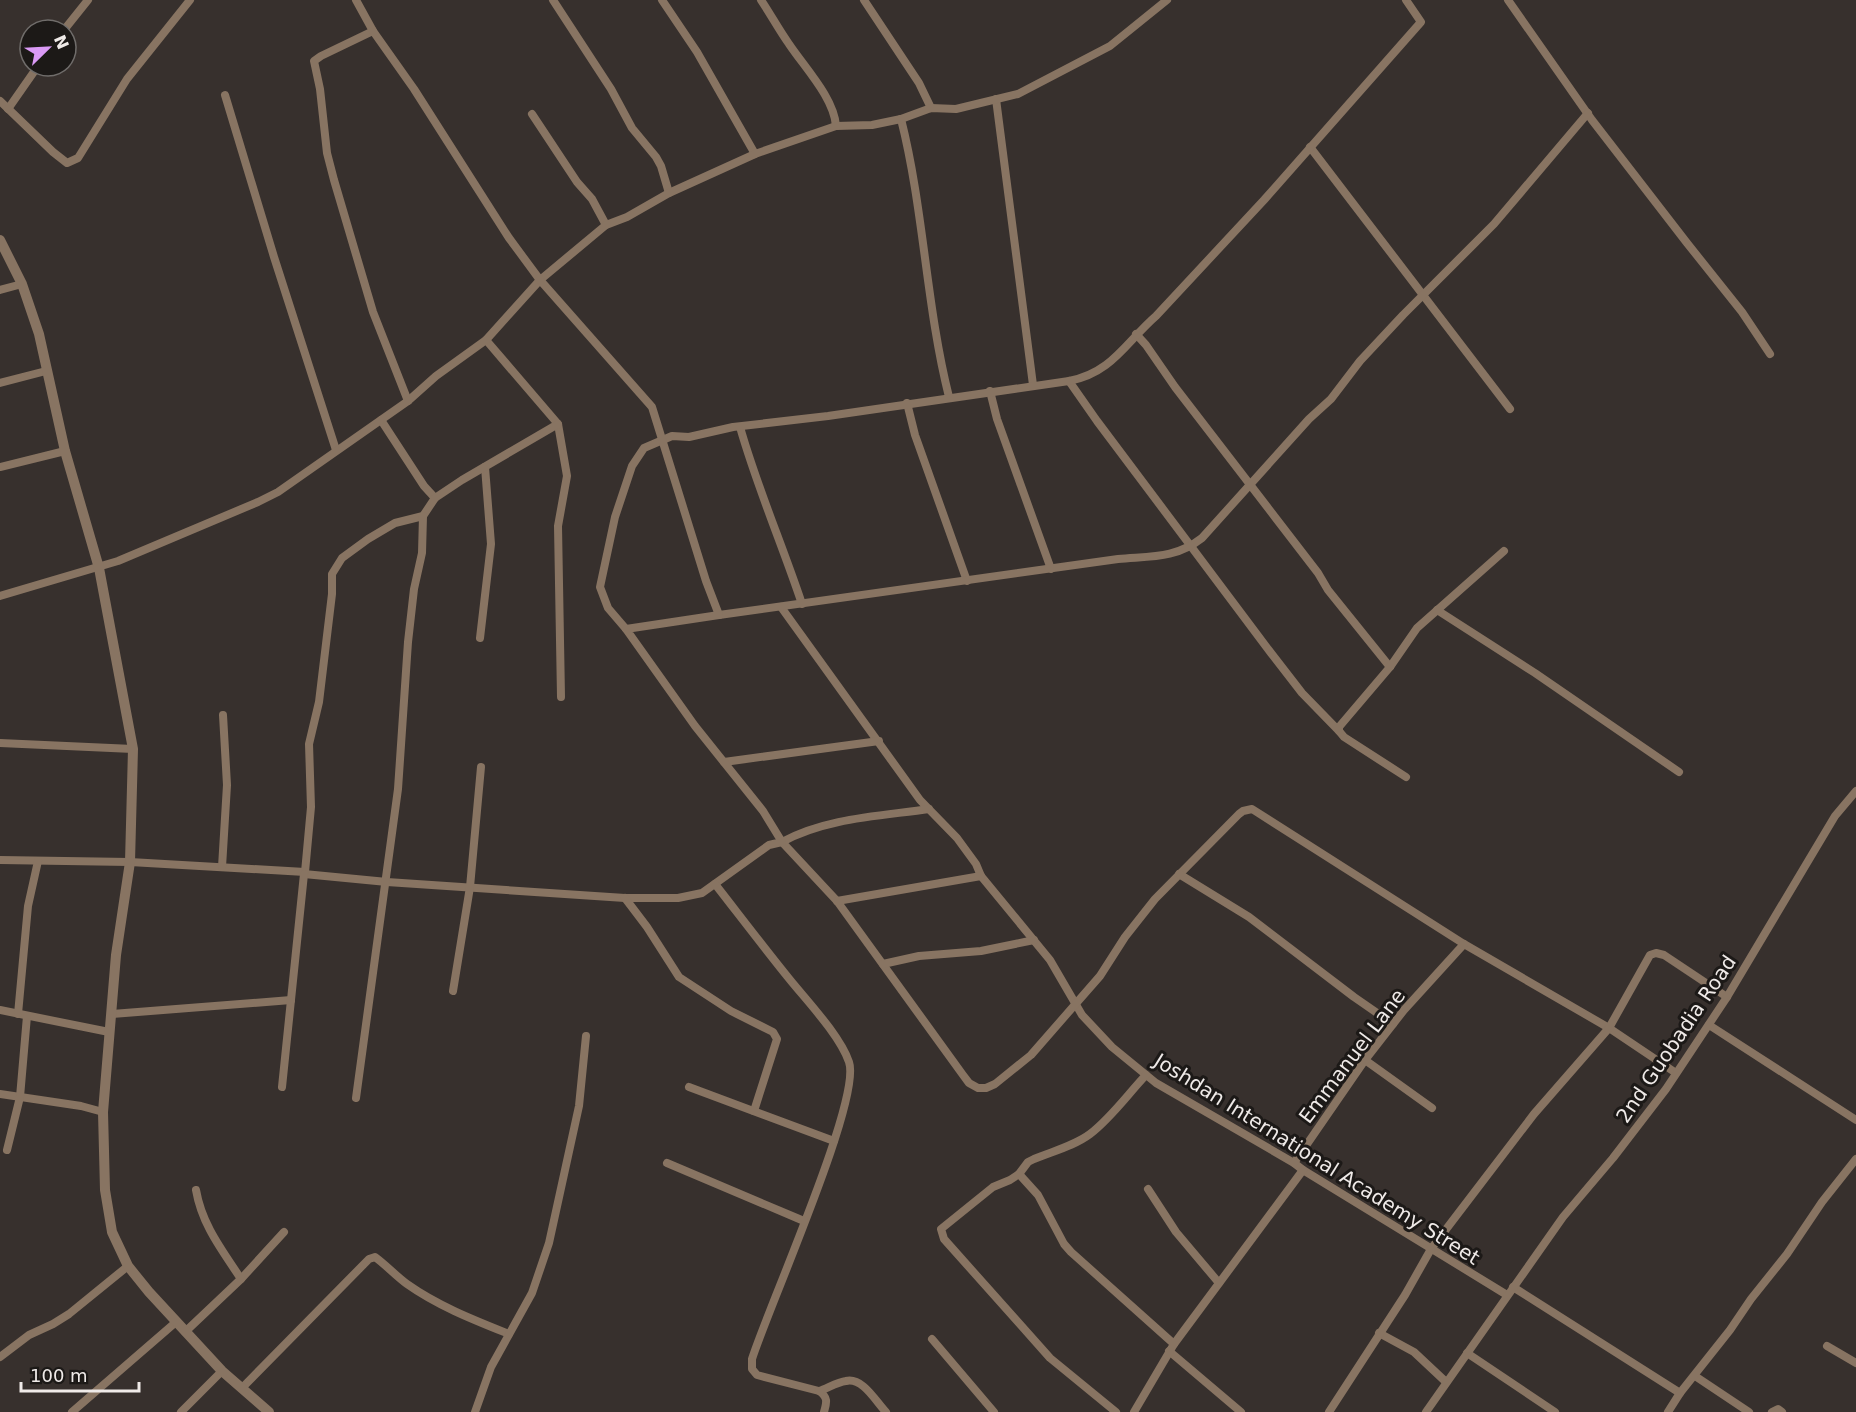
<svg xmlns="http://www.w3.org/2000/svg" width="1856" height="1412" font-family="'DejaVu Sans',sans-serif">
<style>
.lines{fill:none;stroke-linecap:round;stroke-linejoin:round}
.minor{stroke:#887462;stroke-width:8}
.tertiary{stroke:#887462;stroke-width:10}
.labels{text-anchor:middle;dominant-baseline:central;stroke-width:6;stroke-linejoin:round;paint-order:stroke}
.street-label{font-size:20px;fill:#efeae8;stroke:#1c1917}
</style>
<rect width="100%" height="100%" fill="#37302d"/>
<g class="lines">
<!-- minor -->
<g class="minor">
<polyline points="553,0 611,89 632,128 656,157 661,166 669,193"/>
<polyline points="662,0 697,52 755,154"/>
<path d="M 761,0 C 771,15 779,30 789,44 C 805,68 834,98 836,126"/>
<polyline points="864,0 919,83 931,108"/>
<polyline points="1508,0 1592,120 1687,243 1742,312 1770,354"/>
<polyline points="64,30 88,0"/>
<polyline points="373,31 321,56 314,61 320,89 327,153 334,180 373,312 408,401"/>
<polyline points="225,95 274,257 336,450"/>
<polyline points="996,99 1033,385"/>
<polyline points="0,101 53,152 67,163 78,158 127,79 190,0"/>
<polyline points="8,109 38,66"/>
<polyline points="532,114 577,182 592,199 606,225"/>
<path d="M 901,119 C 924,210 926,306 949,397"/>
<polyline points="1310,147 1510,409"/>
<polyline points="0,290 22,284"/>
<polyline points="1136,334 1146,345 1175,387 1318,573 1328,590 1390,667"/>
<polyline points="486,340 558,424 567,476 558,526 561,697"/>
<polyline points="1069,381 1097,421 1271,653 1302,693 1339,731"/>
<polyline points="0,383 46,371"/>
<polyline points="990,391 997,419 1051,569"/>
<polyline points="907,403 915,435 967,581"/>
<polyline points="381,420 424,486 435,498"/>
<path d="M 740,427 C 757,487 782,544 802,604"/>
<polyline points="0,467 65,451"/>
<polyline points="0,596 118,561 258,502 278,492 408,401 436,376 486,340 540,280 606,225 627,217 669,193 755,154 836,126 872,125 901,119 931,108 956,109 1018,94 1110,46 1167,0"/>
<polyline points="781,607 920,800 957,838 976,864 981,876 1050,960 1082,1015 1112,1047 1156,1083 1294,1163 1303,1170 1507,1295"/>
<polyline points="1437,610 1535,673 1679,772"/>
<path d="M 719,615 L 1118,559 C 1151,556 1175,559 1202,538 L 1309,419 L 1331,399 L 1360,361 L 1403,315 L 1494,224 L 1588,113"/>
<path d="M 626,629 L 608,608 L 600,587 L 615,517 L 632,466 L 644,448 L 672,436 L 689,437 L 733,427 L 828,416 L 1069,381 C 1112,373 1126,342 1156,316 L 1264,200 L 1421,22 L 1406,0"/>
<polyline points="480,638 491,544 485,467"/>
<polyline points="0,743 133,749"/>
<polyline points="724,762 879,741"/>
<polyline points="1406,777 1344,737 1339,731 1339,727 1390,667 1417,628 1504,551"/>
<path d="M 929,809 C 881,816 825,818 782,842 L 837,901 L 963,1075 L 969,1083 L 978,1088 L 986,1088 L 995,1084 L 1031,1055 L 1100,976 L 1125,937 L 1155,899 L 1239,814 L 1243,811 L 1252,809 L 1464,944 L 1609,1028 L 1676,1073"/>
<polyline points="0,860 130,862 305,872 304,874 387,882 625,898 678,898 702,893 769,845 782,842 763,811 695,726 626,629 719,615 706,581 652,407 540,280 509,238 414,89 373,31 356,0"/>
<polyline points="222,867 227,785 223,715"/>
<polyline points="305,872 311,807 309,744 319,702 332,594 332,574 342,558 368,539 395,523 423,516 435,498 462,480 558,424"/>
<polyline points="1179,874 1249,917 1354,997 1393,1024"/>
<path d="M 715,884 C 740,916 765,949 791,981 C 809,1003 840,1036 849,1062 C 862,1099 768,1308 752,1359 L 752,1369 L 757,1375 L 819,1391 C 828,1397 827,1402 824,1412"/>
<polyline points="625,898 647,927 679,977 731,1011 773,1032 777,1039 754,1111"/>
<polyline points="837,901 981,876"/>
<polyline points="883,964 919,956 981,951 1034,940"/>
<polyline points="453,991 470,887 481,767"/>
<polyline points="0,1010 109,1032"/>
<polyline points="18,1014 28,906 38,861"/>
<polyline points="112,1014 291,1000"/>
<polyline points="1709,1025 1856,1120"/>
<polyline points="1365,1060 1432,1108"/>
<polyline points="282,1087 304,874"/>
<polyline points="689,1087 834,1141"/>
<polyline points="0,1094 81,1106 103,1112"/>
<polyline points="356,1098 398,789 408,642 414,589 422,553 423,516"/>
<polyline points="7,1150 20,1097 27,1016"/>
<polyline points="667,1163 804,1221"/>
<polyline points="1294,1163 1365,1060 1404,1010 1464,944"/>
<path d="M 1019,1174 L 1028,1162 L 1034,1159 C 1053,1151 1074,1146 1090,1134 C 1111,1118 1128,1094 1146,1075"/>
<polyline points="1148,1189 1176,1232 1219,1283"/>
<polyline points="241,1279 284,1232"/>
<polyline points="1513,1287 1680,1393"/>
<path d="M 185,1332 L 241,1279 C 222,1250 202,1225 196,1190"/>
<polyline points="1379,1333 1414,1352 1446,1382"/>
<polyline points="932,1339 994,1412"/>
<polyline points="1827,1346 1856,1363"/>
<polyline points="1169,1351 1241,1412"/>
<polyline points="1467,1353 1555,1412"/>
<polyline points="0,1357 29,1335 53,1324 69,1314 128,1266"/>
<polyline points="1695,1376 1749,1412"/>
<path d="M 242,1388 L 369,1259 L 375,1257 C 386,1265 396,1276 407,1284 C 438,1306 474,1320 509,1334"/>
<path d="M 819,1391 C 828,1388 837,1382 846,1381 C 863,1377 876,1402 886,1412"/>
<polyline points="72,1412 176,1322"/>
<polyline points="181,1412 222,1371"/>
<polyline points="475,1412 491,1367 532,1293 549,1243 579,1106 586,1036"/>
<polyline points="1116,1412 1050,1358 944,1239 941,1229 993,1187 1010,1180 1019,1174 1038,1195 1064,1244 1071,1252 1174,1344"/>
<polyline points="1134,1412 1174,1344 1303,1170"/>
<polyline points="1329,1412 1405,1295 1431,1249 1534,1114 1609,1028 1650,955 1656,953 1664,955 1727,997"/>
<polyline points="1426,1412 1563,1217 1613,1158 1666,1089 1727,997 1835,816 1856,791"/>
<polyline points="1668,1412 1680,1393 1730,1330 1751,1299 1787,1254 1822,1202 1856,1159"/>
<polyline points="1772,1412 1778,1409 1782,1412"/>
</g>
<!-- tertiary -->
<polyline class="tertiary" points="0,240 22,284 39,334 65,451 99,568 133,749 130,862 116,955 103,1112 105,1190 112,1232 128,1266 149,1292 222,1371 269,1412"/>
</g>
<g class="labels">
<!-- street labels -->
<g class="street-label">
<text transform="translate(1676 1039) rotate(-56)">2nd Guobadia Road</text>
<text transform="translate(1352 1056) rotate(-53)">Emmanuel Lane</text>
<text transform="translate(1317 1159) rotate(32)">Joshdan International Academy Street</text>
</g>
</g>
<!-- north arrow -->
<g transform="translate(48 48) rotate(66)"><circle r="28" fill="#1c1917" stroke="#706d6b" stroke-width="1.5"/>
<path d="M0-4.5L10 22L0 15L-10 22Z" fill="#da9af6"/>
<text y="-9" font-size="16" font-weight="bold" text-anchor="middle" fill="#efeae8">N</text>
</g>
<!-- scale -->
<path d="M21 1382v9h118v-9" fill="none" stroke="#efeae8" stroke-width="3"/>
<text x="30" y="1382" font-size="18" fill="#efeae8" stroke="#1c1917" stroke-width="4.5" paint-order="stroke">100 m</text>
</svg>
